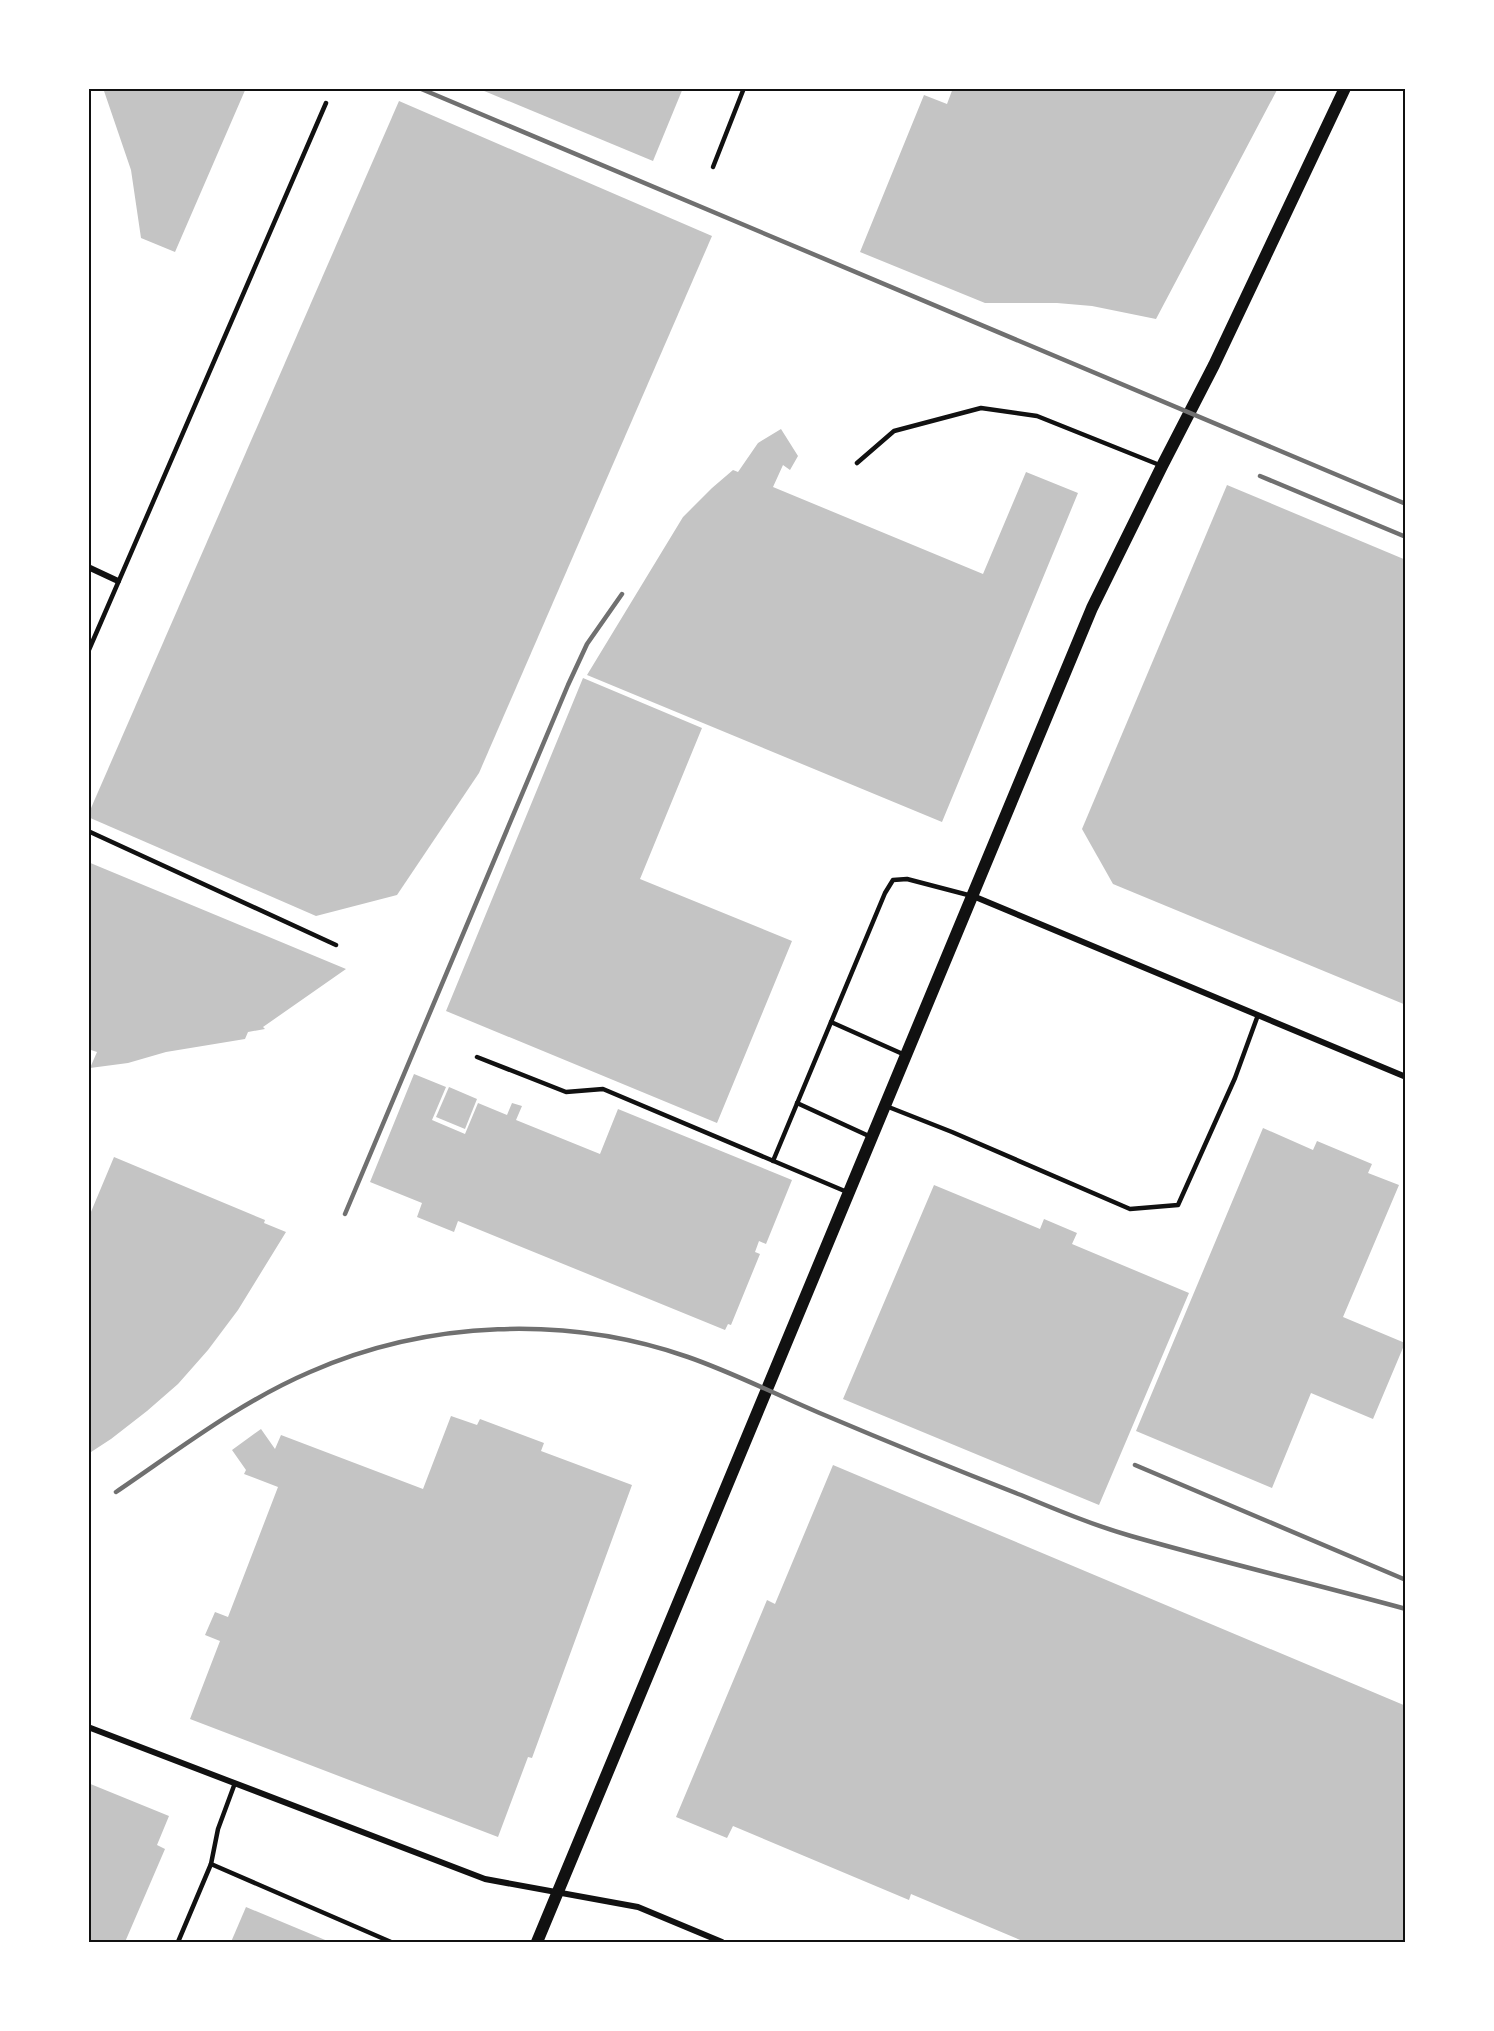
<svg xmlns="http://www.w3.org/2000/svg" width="1494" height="2031" font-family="'Exo 2',sans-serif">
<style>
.building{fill:#c4c4c4}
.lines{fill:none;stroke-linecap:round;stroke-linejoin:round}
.service{stroke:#111;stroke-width:4.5}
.minor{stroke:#111;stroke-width:6}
.secondary{stroke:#111;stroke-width:12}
.rail{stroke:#707070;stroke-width:4.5}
.neatline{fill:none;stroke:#111;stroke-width:2}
</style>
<rect width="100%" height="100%" fill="#fff"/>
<!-- building -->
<g class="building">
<polygon points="103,88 246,88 175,252 141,238 131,170"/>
<polygon points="477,88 683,88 653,161"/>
<polygon points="953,88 1278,88 1156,319 1092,306 1057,303 985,303 860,252 924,95 947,104"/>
<polygon points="399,101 712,236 479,773 397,895 316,916 88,817 88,815"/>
<polygon points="781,429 798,456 790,470 783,465 773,487 983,574 1026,472 1078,493 942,822 587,675 683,517 712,488 733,470 738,472 758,443"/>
<polygon points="1227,485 1406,560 1406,1005 1113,884 1082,829"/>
<polygon points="583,678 702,728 640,879 792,941 717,1123 446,1011"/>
<polygon points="88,862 346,969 263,1027 265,1029 248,1032 245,1039 166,1052 128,1063 90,1068 97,1052 88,1049"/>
<polygon points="414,1074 446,1087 432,1120 465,1134 478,1103 507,1115 512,1103 522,1106 516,1120 600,1154 618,1109 792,1180 766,1244 759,1241 755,1252 760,1254 731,1325 728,1324 725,1330 458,1221 454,1232 417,1217 422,1203 370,1182"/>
<polygon points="449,1087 477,1099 465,1129 436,1117"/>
<polygon points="1263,1128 1313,1150 1317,1141 1372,1164 1368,1173 1399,1185 1343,1317 1405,1343 1373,1419 1311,1393 1272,1488 1136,1431"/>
<polygon points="114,1157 265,1220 264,1223 286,1232 238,1310 208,1350 178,1384 147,1411 111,1439 88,1454 88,1219"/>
<polygon points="934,1185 1040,1229 1044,1219 1077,1233 1072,1244 1189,1293 1099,1505 843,1399"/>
<polygon points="451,1416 477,1425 480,1419 544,1443 541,1451 632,1485 532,1758 528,1757 498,1837 190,1719 220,1641 205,1635 215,1612 228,1617 278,1487 244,1474 246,1470 232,1450 261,1429 275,1449 281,1435 423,1489"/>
<polygon points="833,1465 1406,1706 1406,1942 1025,1942 911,1894 909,1900 733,1826 727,1838 676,1817 767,1600 775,1604"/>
<polygon points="88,1783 169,1816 157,1845 165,1849 125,1942 88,1942"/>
<polygon points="246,1907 330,1942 231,1942"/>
</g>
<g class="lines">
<!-- service -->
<g class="service">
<polyline points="713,167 744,88"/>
<polyline points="857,463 894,431 981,408 1037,416 1162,466"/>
<polyline points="88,652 326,103"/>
<polyline points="88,831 336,945"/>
<polyline points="831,1022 905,1055"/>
<polyline points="477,1057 566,1092 603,1089 847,1192"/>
<polyline points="797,1103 871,1137"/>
<polyline points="886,1106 952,1132 1130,1209 1178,1205 1235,1078 1258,1015"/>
<polyline points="773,1161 885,893 893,880 907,879 972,896"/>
<polyline points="211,1864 391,1942"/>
<polyline points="178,1942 211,1864 218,1829 235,1783"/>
</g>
<!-- minor -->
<g class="minor">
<polyline points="88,567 118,581"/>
<polyline points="973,896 1406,1077"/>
<polyline points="88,1727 485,1879 638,1907 722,1942"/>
</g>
<!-- secondary -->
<polyline class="secondary" points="537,1942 1092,608 1162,466 1214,365 1345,88"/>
<!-- rail -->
<g class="rail">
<polyline points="419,88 1406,504"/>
<polyline points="1260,476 1406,537"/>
<polyline points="345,1214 568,685 587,644 622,594"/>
<polyline points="1135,1465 1406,1580"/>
<path d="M 116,1492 C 178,1450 240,1402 310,1372 C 428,1320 567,1315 688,1357 C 734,1373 777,1395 822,1414 C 888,1442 954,1469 1021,1495 C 1057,1510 1093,1525 1131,1536 C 1222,1562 1314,1584 1406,1609"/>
</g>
</g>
<!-- border -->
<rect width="1494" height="2031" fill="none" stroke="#ffffff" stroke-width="180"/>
<rect x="90" y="90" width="1314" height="1851" class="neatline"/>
</svg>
